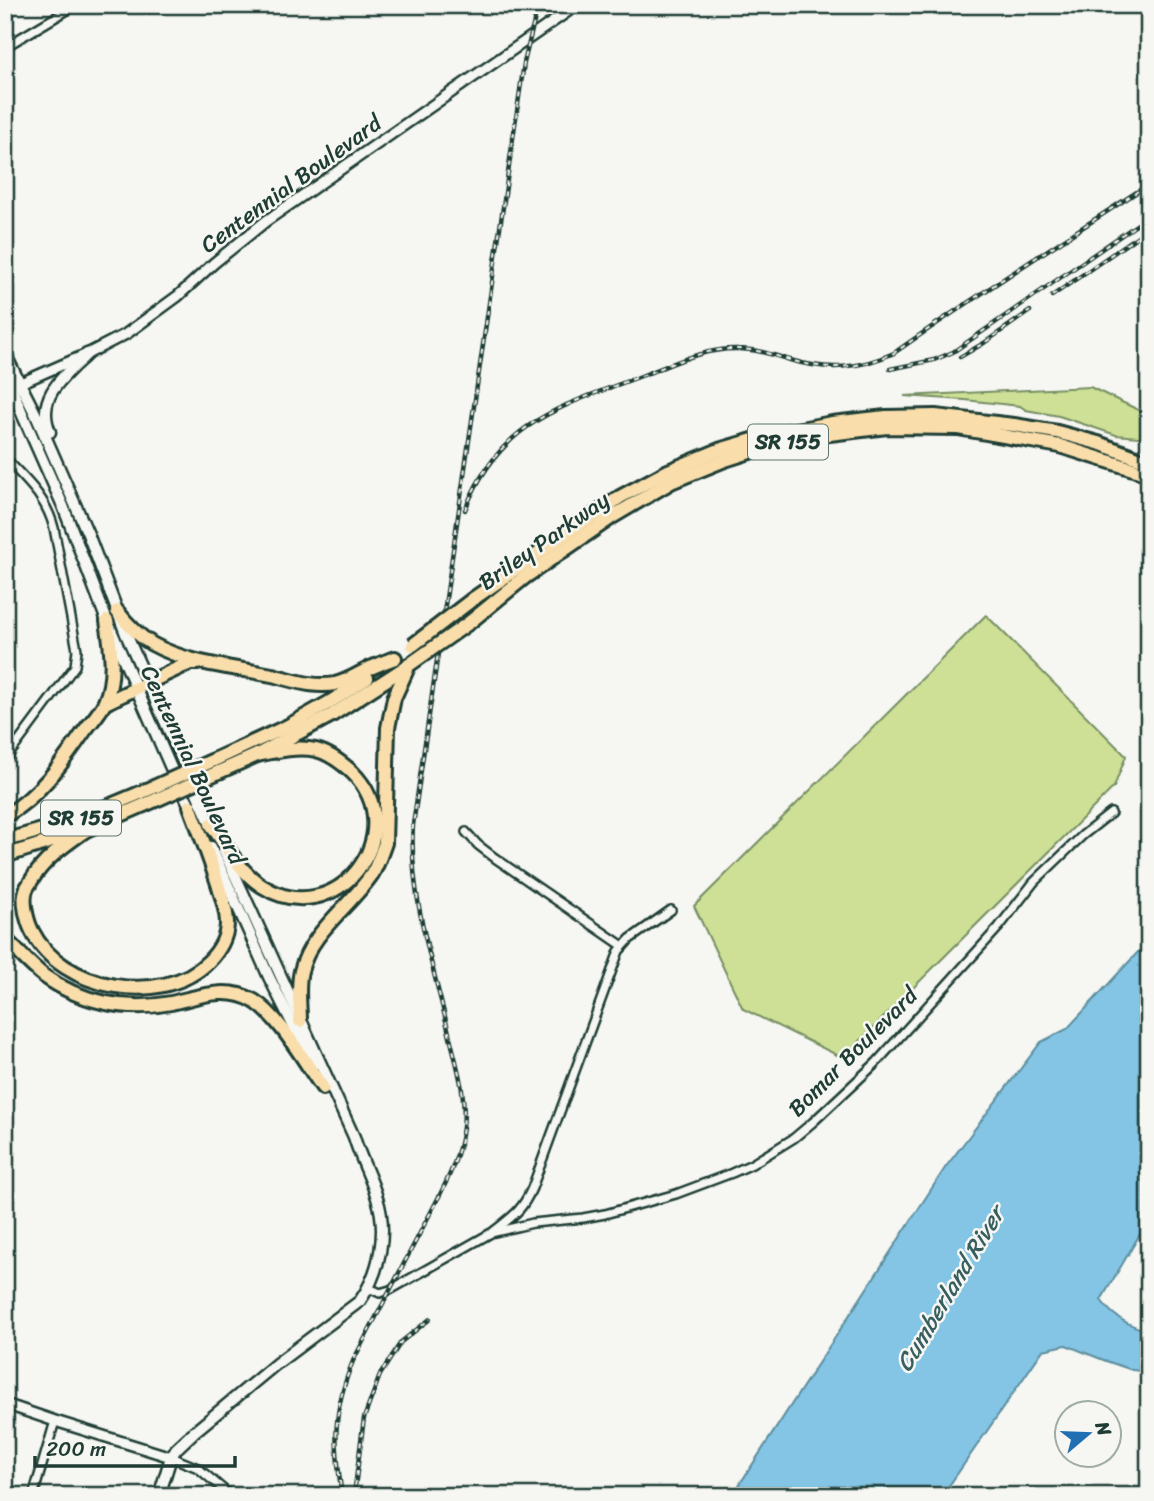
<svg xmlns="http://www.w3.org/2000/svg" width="1154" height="1501" font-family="Sriracha,sans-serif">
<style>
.green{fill:#cde095;stroke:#768e64;stroke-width:2}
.water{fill:#84c4e4;stroke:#5c8e9e;stroke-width:2}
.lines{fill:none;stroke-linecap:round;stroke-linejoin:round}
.minor-casing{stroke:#1f3d34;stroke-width:12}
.tertiary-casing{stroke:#1f3d34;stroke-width:14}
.secondary-casing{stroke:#1f3d34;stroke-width:15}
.motorway-casing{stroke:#1f3d34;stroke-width:18}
.minor{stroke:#f6f6f2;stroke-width:7}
.tertiary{stroke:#f6f6f2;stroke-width:9}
.secondary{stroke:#f6f6f2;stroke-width:10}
.motorway{stroke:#f9deab;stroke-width:12}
.rail-casing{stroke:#1f3d34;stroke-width:4.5}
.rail{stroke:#f6f6f2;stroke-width:2;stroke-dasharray:5;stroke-linecap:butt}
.motorway-bridge-casing{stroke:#1f3d34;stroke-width:18;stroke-linecap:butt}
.motorway-bridge{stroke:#f9deab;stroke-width:12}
.labels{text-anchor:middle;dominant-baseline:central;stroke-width:5;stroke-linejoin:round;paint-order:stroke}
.shield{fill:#f6f6f2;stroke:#60746d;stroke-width:2}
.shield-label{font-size:21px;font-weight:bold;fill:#1f3d34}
.street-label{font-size:23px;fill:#1f3d34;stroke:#f6f6f2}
.water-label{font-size:24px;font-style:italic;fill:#385f60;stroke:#f6f6f2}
</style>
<rect width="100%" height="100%" fill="#f6f6f2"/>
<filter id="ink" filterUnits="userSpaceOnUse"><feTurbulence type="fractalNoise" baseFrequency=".0143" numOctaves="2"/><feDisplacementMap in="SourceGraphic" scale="14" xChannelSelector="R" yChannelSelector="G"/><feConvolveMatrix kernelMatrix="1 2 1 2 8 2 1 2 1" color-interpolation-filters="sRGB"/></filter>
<g filter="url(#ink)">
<!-- green -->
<g class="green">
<polygon points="1090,387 1149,415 1149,438 1116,435 1059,416 1026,410 1020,406 965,400 904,396"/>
<polygon points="986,615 1126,756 1114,787 843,1058 743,1009 694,906"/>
</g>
<!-- water -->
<path class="water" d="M 1149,940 L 1149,1219 L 1101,1300 C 1112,1316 1129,1326 1149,1331 L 1149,1372 L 1132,1370 L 1106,1361 L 1066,1345 L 1043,1350 L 942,1496 L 732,1496 L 945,1168 L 1041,1042 L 1067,1029 Z"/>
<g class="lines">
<!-- minor casing -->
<g class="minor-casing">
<g id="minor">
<polyline points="5,47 76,5"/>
<path d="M 5,458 C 27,481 46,497 54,528 L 77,650 L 75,666 L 5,760"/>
<polyline points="466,832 478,845 495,858 623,946"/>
<path d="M 494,1231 C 513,1216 522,1211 532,1188 L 619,951 L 630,939 L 671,910"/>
<polyline points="369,1288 380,1293 390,1290 491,1233 533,1223 583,1218 605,1214 676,1194 732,1173 752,1164 794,1138 813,1122 876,1063 999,927 1034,882 1083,835 1111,813"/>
<polyline points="171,1457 198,1468 231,1496"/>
<polyline points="33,1496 55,1421"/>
</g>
</g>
<!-- tertiary casing -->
<g class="tertiary-casing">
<g id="tertiary">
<polyline points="16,385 87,354 126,334 178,296 214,263 266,221 577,5"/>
<polyline points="5,1404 55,1421 171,1457"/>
</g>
</g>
<!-- secondary casing -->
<g class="secondary-casing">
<g id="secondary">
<polyline points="5,354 35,413 88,534 126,634 214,831"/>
<polyline points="5,372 24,418 63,506 107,621 171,768 193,812"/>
<path d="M 50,432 C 35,397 64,376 87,354"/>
<polyline points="211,847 269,977 313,1065"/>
<path d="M 159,1496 L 171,1457 L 176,1449 L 194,1432 L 276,1364 L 360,1301 C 380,1272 388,1232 377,1198 C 371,1177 360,1158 354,1137 L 224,851"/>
</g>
</g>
<!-- motorway casing -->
<g class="motorway-casing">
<g id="motorway">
<polyline points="473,599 620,497 668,471 719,450 770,435 832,423 886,417 935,416 1014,425 1057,432 1098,443 1149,462"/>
<path d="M 117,611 C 127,624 137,635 152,644 C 188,664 232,667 272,675 C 293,680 313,688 335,684 C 348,681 358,674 370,668 C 378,665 386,661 395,658"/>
<polyline points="470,622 525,577 612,517 671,482 725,460 775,444 821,435 887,427 958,428 1060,446 1136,470 1149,475"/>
<polyline points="105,703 181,667 191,663 198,663"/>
<polyline points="216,759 288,726 330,702 367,678"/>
<polyline points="221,771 257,755 332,715 409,665"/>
<path d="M 5,816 C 39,796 61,765 83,733 C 90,723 100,713 105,702 C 116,677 111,646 107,621"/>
<path d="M 211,824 C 226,846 239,871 262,886 C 335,933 414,834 352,772 C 342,763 329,753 316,750 C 297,746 276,751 257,755"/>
<path d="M 86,830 C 65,845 45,858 31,881 C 30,884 27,886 26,890 C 22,901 27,921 32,931 C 61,990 163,1008 209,961 C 219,951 227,937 227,923 C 227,911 222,898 219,887 C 210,859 200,833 190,806"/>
<path d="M 5,840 C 57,828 105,808 154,787"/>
<polyline points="5,856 86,830 158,799"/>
<path d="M 5,939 C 18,951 30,965 44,976 C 80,1002 127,1012 171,1003 C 198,997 227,985 254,1001 C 280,1017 305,1063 323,1088"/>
<path d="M 300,1021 C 300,1005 297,986 301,971 C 311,931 350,907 372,874 C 378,864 381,854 385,843 L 388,728 L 394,698 L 409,665"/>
</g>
</g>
<!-- minor -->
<use href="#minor" class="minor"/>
<!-- tertiary -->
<use href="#tertiary" class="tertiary"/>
<!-- secondary -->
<use href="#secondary" class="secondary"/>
<!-- motorway -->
<use href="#motorway" class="motorway"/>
<!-- rail casing -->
<g class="rail-casing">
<g id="rail">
<polyline points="1052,296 1148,229"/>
<polyline points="960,357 984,343 1030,311"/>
<polyline points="890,369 934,360 953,352 1142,221"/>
<path d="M 465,510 C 500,421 560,407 641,376 C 673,364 703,348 738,349 C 756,349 773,355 790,360 C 828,371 859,369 894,353 C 978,294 1064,240 1149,184"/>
<path d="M 342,1496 C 334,1441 332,1413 353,1361 C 376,1317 399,1273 422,1229 C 439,1196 459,1164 463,1127 C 467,1095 456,1063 449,1033 C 433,966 409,894 413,825 L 524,63 L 538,5"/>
<polyline points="356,1496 355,1487 364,1418 380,1375 401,1342 430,1319"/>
</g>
</g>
<!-- rail -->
<use href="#rail" class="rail"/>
<!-- motorway-bridge casing -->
<g class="motorway-bridge-casing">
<g id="motorway-bridge">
<polyline points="413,645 473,599"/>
<polyline points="409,665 470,622"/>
<polyline points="154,787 216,759"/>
<polyline points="158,799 221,771"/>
</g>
</g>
<!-- motorway-bridge -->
<use href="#motorway-bridge" class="motorway-bridge"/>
</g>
</g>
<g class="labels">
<!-- shield labels -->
<g class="shield">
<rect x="748" y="424.5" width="80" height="35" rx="5"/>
<rect x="41" y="800.5" width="80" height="35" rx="5"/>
</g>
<g class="shield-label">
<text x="788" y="442">SR 155</text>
<text x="81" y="818">SR 155</text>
</g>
<!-- street labels -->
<g class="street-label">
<text transform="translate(291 184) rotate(-36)">Centennial Boulevard</text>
<text transform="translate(544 541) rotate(-35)">Briley Parkway</text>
<text transform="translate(193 765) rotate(65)">Centennial Boulevard</text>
<text transform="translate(853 1052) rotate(-45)">Bomar Boulevard</text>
</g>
<!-- water labels -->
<g class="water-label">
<text transform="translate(950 1289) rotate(-59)">Cumberland River</text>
</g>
</g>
<!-- margin -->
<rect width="1154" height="1501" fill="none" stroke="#f6f6f2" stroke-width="28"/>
<rect x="14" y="14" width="1126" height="1473" fill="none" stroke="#1f3d34" stroke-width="2.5" filter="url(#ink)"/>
<!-- north arrow -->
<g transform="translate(1088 1434) rotate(71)"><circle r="33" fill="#f6f6f2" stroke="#a0aca6" stroke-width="2"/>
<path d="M0-5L12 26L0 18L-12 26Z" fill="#1f6fb2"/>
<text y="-10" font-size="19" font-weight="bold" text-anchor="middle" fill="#1f3d34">N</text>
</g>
<!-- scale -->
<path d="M35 1456v10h200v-10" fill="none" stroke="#1f3d34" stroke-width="3.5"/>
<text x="46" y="1456" font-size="21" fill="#1f3d34" stroke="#f6f6f2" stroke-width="5" paint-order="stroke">200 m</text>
</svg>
